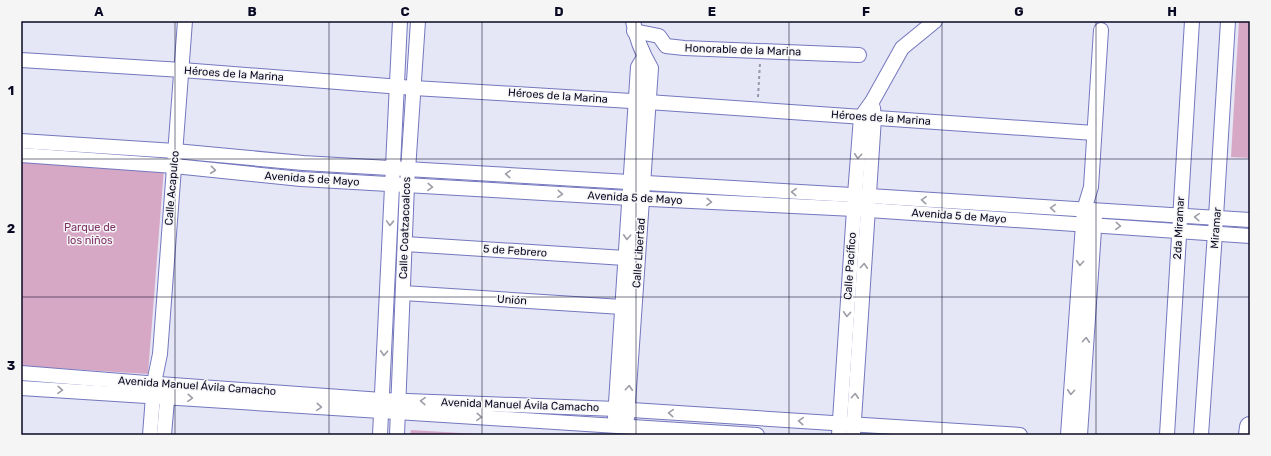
<svg xmlns="http://www.w3.org/2000/svg" width="1271" height="456" font-family="Rubik,sans-serif">
<style>
.green{fill:#d7a8c6}
.lines{fill:none;stroke-linecap:round;stroke-linejoin:round}
.street-casing{stroke:#7477be;stroke-width:16}
.secondary-casing{stroke:#7477be;stroke-width:22}
.path{stroke:#9797ab;stroke-width:2;stroke-dasharray:3 3;stroke-linecap:butt}
.street{stroke:#fff;stroke-width:14}
.secondary{stroke:#fff;stroke-width:20}
.oneway{stroke:#9d9da7}
.grid{fill:none;stroke:#0a0924;stroke-width:1;stroke-opacity:0.55}
.labels{text-anchor:middle;dominant-baseline:central;stroke-width:3;stroke-linejoin:round;paint-order:stroke}
.street-label{font-size:11px;fill:#0a0924;stroke:#f5f5f5}
.park-label{font-size:11px;fill:#81346a;stroke:#f5f5f5}
.neatline{fill:none;stroke:#0a0924;stroke-width:1.5}
.grid-label{font-size:13px;text-anchor:middle;font-weight:bold;fill:#0a0924}
</style>
<rect width="100%" height="100%" fill="#e5e6f6"/>
<!-- green -->
<g class="green">
<polygon points="1239,21 1250,21 1250,158 1231,157"/>
<polygon points="21,158 164,168 148,374 21,366"/>
<polygon points="411,430 494,435 410,435"/>
</g>
<g class="lines">
<!-- street casing -->
<g class="street-casing">
<g id="street">
<polyline points="634,31 659,36 666,46 684,48 859,55"/>
<polyline points="21,60 182,70 414,88 648,102 1094,133"/>
<polyline points="21,141 175,151 303,163 869,196 1250,220"/>
<polyline points="21,155 174,166 301,179 629,198 854,209 1250,236"/>
<polyline points="405,244 625,258"/>
<polyline points="403,293 622,307"/>
<polyline points="21,373 159,384 382,400 616,409 1020,435"/>
<polyline points="21,388 757,435"/>
<polyline points="615,418 638,67 644,57"/>
<path d="M 627,418 L 651,68 C 642,53 636,38 633,21"/>
<polyline points="150,435 154,383 160,354 185,21"/>
<polyline points="164,435 168,388"/>
<polyline points="380,435 400,21"/>
<polyline points="397,435 407,185 418,21"/>
<polyline points="839,435 855,195 861,117 873,100 902,48 935,21"/>
<polyline points="853,435 874,118 873,108"/>
<polyline points="1068,435 1084,210 1091,187 1101,30"/>
<polyline points="1080,435 1095,215"/>
<polyline points="1167,435 1192,21"/>
<polyline points="1201,435 1215,233 1228,21"/>
</g>
</g>
<!-- secondary casing -->
<g class="secondary-casing">
<polyline id="secondary" points="1249,435 1250,427"/>
</g>
<!-- path -->
<polyline class="path" points="758,97 760,63"/>
<!-- street -->
<use href="#street" class="street"/>
<!-- secondary -->
<use href="#secondary" class="secondary"/>
</g>
<!-- one-way arrows -->
<defs><path id="oneway-chevron" d="M-2-3.5L2.5 0L-2 3.5" fill="none" stroke-width="1.6" stroke-linecap="round" stroke-linejoin="round"/></defs>
<g class="oneway">
<use href="#oneway-chevron" transform="translate(858 156) rotate(95)"/>
<use href="#oneway-chevron" transform="translate(213 170) rotate(6)"/>
<use href="#oneway-chevron" transform="translate(508 174) rotate(-176)"/>
<use href="#oneway-chevron" transform="translate(430 187) rotate(3)"/>
<use href="#oneway-chevron" transform="translate(794 192) rotate(-177)"/>
<use href="#oneway-chevron" transform="translate(560 194) rotate(3)"/>
<use href="#oneway-chevron" transform="translate(924 200) rotate(-176)"/>
<use href="#oneway-chevron" transform="translate(709 202) rotate(3)"/>
<use href="#oneway-chevron" transform="translate(1053 208) rotate(-176)"/>
<use href="#oneway-chevron" transform="translate(1197 217) rotate(-176)"/>
<use href="#oneway-chevron" transform="translate(390 223) rotate(92)"/>
<use href="#oneway-chevron" transform="translate(1118 226) rotate(4)"/>
<use href="#oneway-chevron" transform="translate(627 237) rotate(93)"/>
<use href="#oneway-chevron" transform="translate(1080 263) rotate(94)"/>
<use href="#oneway-chevron" transform="translate(864 266) rotate(-86)"/>
<use href="#oneway-chevron" transform="translate(847 314) rotate(94)"/>
<use href="#oneway-chevron" transform="translate(1086 340) rotate(-86)"/>
<use href="#oneway-chevron" transform="translate(384 353) rotate(93)"/>
<use href="#oneway-chevron" transform="translate(629 388) rotate(-86)"/>
<use href="#oneway-chevron" transform="translate(60 390) rotate(3)"/>
<use href="#oneway-chevron" transform="translate(1071 392) rotate(94)"/>
<use href="#oneway-chevron" transform="translate(855 396) rotate(-86)"/>
<use href="#oneway-chevron" transform="translate(190 398) rotate(4)"/>
<use href="#oneway-chevron" transform="translate(423 401) rotate(-178)"/>
<use href="#oneway-chevron" transform="translate(319 407) rotate(4)"/>
<use href="#oneway-chevron" transform="translate(671 413) rotate(-176)"/>
<use href="#oneway-chevron" transform="translate(479 417) rotate(4)"/>
<use href="#oneway-chevron" transform="translate(801 421) rotate(-176)"/>
</g>
<!-- grid -->
<path class="grid" d="M 175,21 L 175,435M 329,21 L 329,435M 482,21 L 482,435M 636,21 L 636,435M 789,21 L 789,435M 942,21 L 942,435M 1096,21 L 1096,435M 21,159 L 1250,159M 21,297 L 1250,297"/>
<g class="labels">
<!-- street labels -->
<g class="street-label">
<text transform="translate(743 50) rotate(2)">Honorable de la Marina</text>
<text transform="translate(234 74) rotate(4)">Héroes de la Marina</text>
<text transform="translate(558 96) rotate(4)">Héroes de la Marina</text>
<text transform="translate(881 118) rotate(4)">Héroes de la Marina</text>
<text transform="translate(312 179) rotate(4)">Avenida 5 de Mayo</text>
<text transform="translate(172 188) rotate(-85)">Calle Acapulco</text>
<text transform="translate(635 198) rotate(3)">Avenida 5 de Mayo</text>
<text transform="translate(959 216) rotate(4)">Avenida 5 de Mayo</text>
<text transform="translate(405 228) rotate(-88)">Calle Coatzacoalcos</text>
<text transform="translate(1179 228) rotate(-87)">2da Miramar</text>
<text transform="translate(1216 228) rotate(-86)">Miramar</text>
<text transform="translate(515 251) rotate(4)">5 de Febrero</text>
<text transform="translate(639 253) rotate(-86)">Calle Libertad</text>
<text transform="translate(850 266) rotate(-86)">Calle Pacífico</text>
<text transform="translate(512 300) rotate(4)">Unión</text>
<text transform="translate(197 386) rotate(4)">Avenida Manuel Ávila Camacho</text>
<text transform="translate(520 405) rotate(2)">Avenida Manuel Ávila Camacho</text>
</g>
<!-- park labels -->
<g class="park-label">
<text x="90" y="227">Parque de<tspan x="90" dy="13">los niños</tspan></text>
</g>
</g>
<!-- border -->
<rect width="1271" height="456" fill="none" stroke="#f5f5f5" stroke-width="44"/>
<rect x="22" y="22" width="1227" height="412" class="neatline"/>
<g class="grid-label">
<text x="99" y="16">A</text>
<text x="252" y="16">B</text>
<text x="405" y="16">C</text>
<text x="559" y="16">D</text>
<text x="712" y="16">E</text>
<text x="866" y="16">F</text>
<text x="1019" y="16">G</text>
<text x="1172" y="16">H</text>
<text x="11" y="95">1</text>
<text x="11" y="233">2</text>
<text x="11" y="370">3</text>
</g>
</svg>
